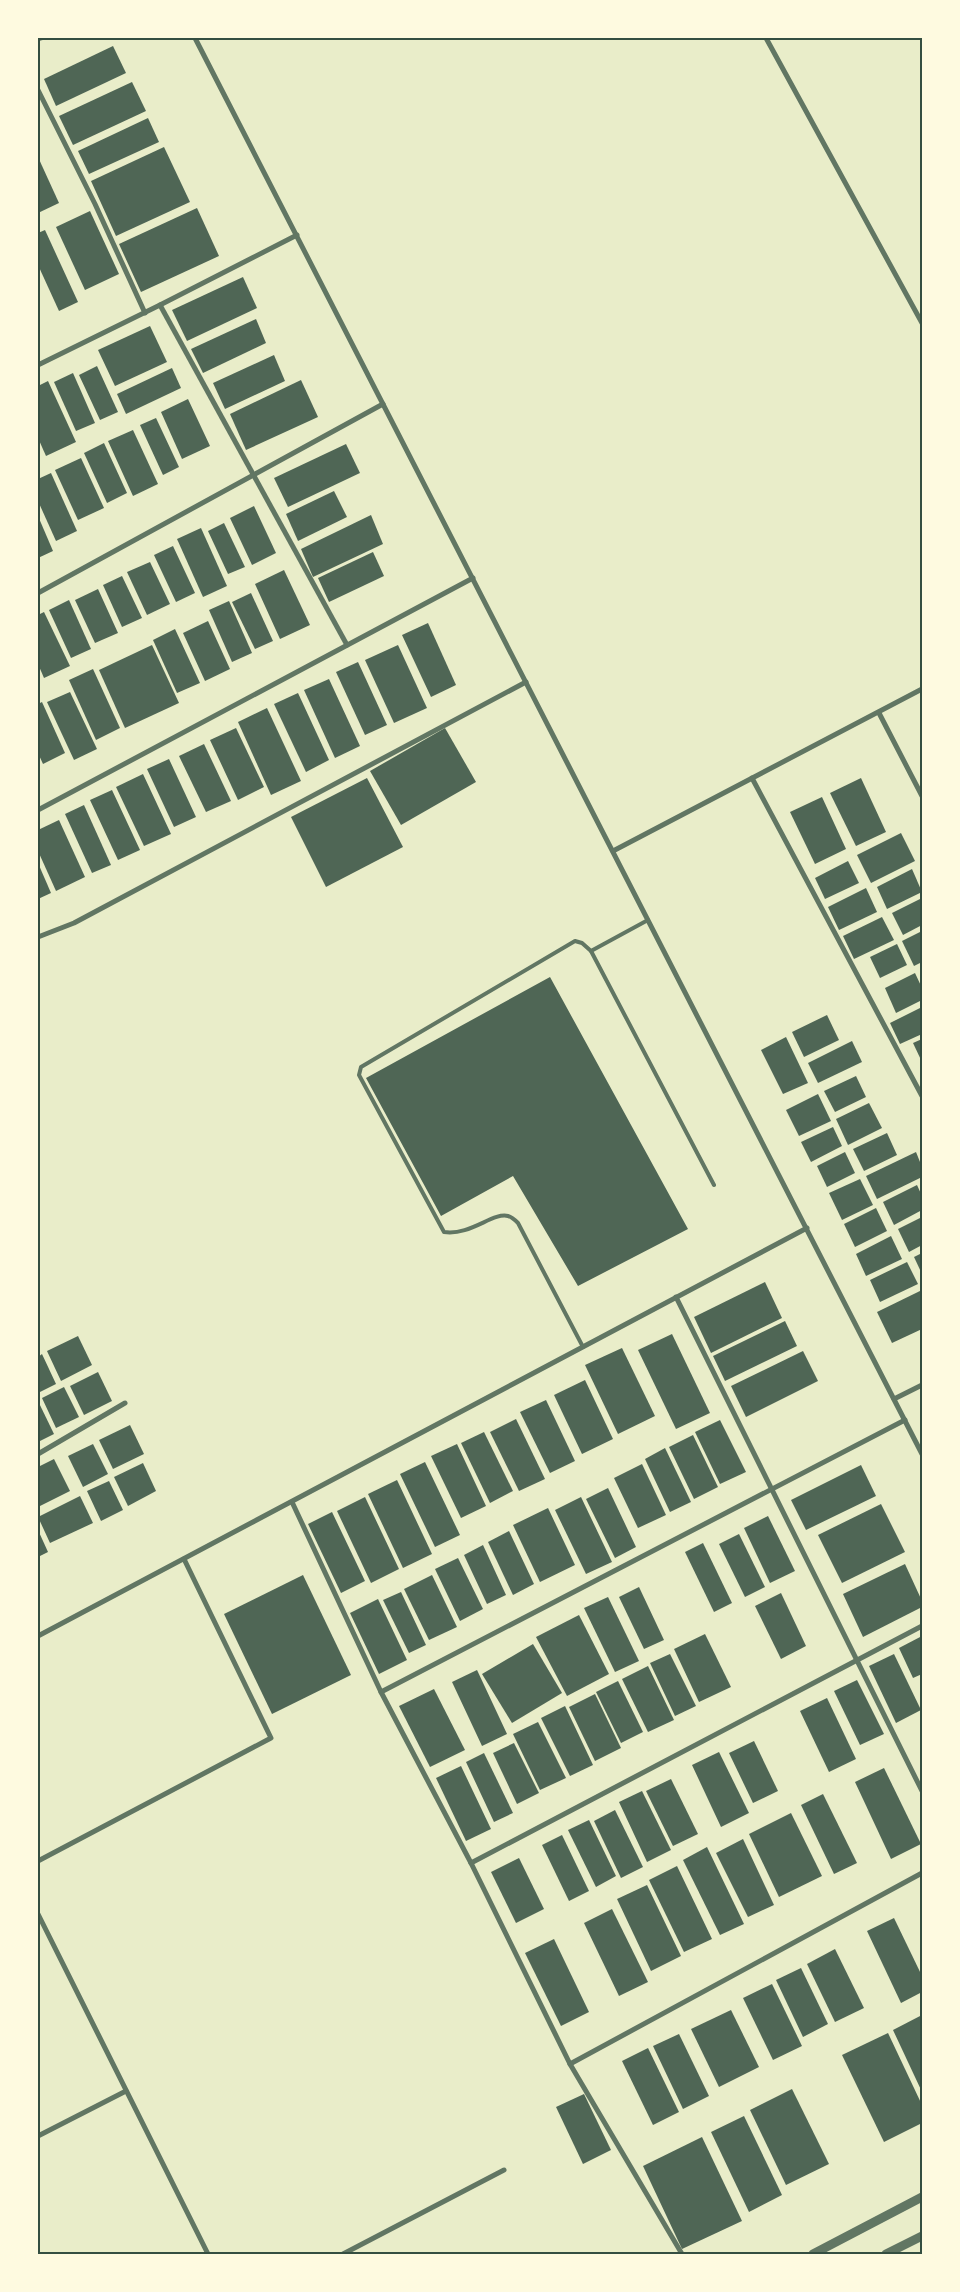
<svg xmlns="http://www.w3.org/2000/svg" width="960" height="2292" font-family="'Asap Condensed',sans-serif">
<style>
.building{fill:#4f6655}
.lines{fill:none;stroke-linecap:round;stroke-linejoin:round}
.service{stroke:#617663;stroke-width:4}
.minor{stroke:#617663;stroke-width:5}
.tertiary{stroke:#617663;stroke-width:9}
.neatline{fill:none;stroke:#344e41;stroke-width:2}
</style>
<rect width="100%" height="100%" fill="#e9edc9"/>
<!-- building -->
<g class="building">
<polygon points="113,46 126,73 56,106 44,79"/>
<polygon points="132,82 146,111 73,145 59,116"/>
<polygon points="148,118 159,142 89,174 78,151"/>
<polygon points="164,147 190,202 116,236 91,181"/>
<polygon points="38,157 59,203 38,213"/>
<polygon points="197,208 219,256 141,292 119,244"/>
<polygon points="90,211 119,274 85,290 56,227"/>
<polygon points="45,230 78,302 59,311 38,265 38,233"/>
<polygon points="243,277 257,308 187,341 172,310"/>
<polygon points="256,319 266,343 203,373 191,349"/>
<polygon points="150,326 167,362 115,386 98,350"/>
<polygon points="274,355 285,381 225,409 213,383"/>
<polygon points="97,366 118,412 100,420 79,375"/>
<polygon points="172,368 181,388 126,414 117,394"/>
<polygon points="73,373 95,423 76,431 54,382"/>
<polygon points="301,380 318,417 246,450 230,414"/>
<polygon points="48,381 76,442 46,456 38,438 38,386"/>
<polygon points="188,399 210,446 182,459 161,412"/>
<polygon points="156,418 179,467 163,475 140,425"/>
<polygon points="133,430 158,484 133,496 108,441"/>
<polygon points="104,443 127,493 107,503 84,453"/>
<polygon points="346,444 360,473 288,507 274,478"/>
<polygon points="81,458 104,508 78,520 55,470"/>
<polygon points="51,473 77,531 56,541 38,501 38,479"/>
<polygon points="334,491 347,517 298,541 286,514"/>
<polygon points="254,506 276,553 252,565 230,518"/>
<polygon points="371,515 383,544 313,577 301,549"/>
<polygon points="38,516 53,551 38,558"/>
<polygon points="224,523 245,567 228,574 208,531"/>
<polygon points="201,528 227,586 203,597 177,539"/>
<polygon points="173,546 195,593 176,602 154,555"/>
<polygon points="373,552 384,576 329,602 318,578"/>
<polygon points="150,562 170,604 147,615 127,572"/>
<polygon points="284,570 310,625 280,639 255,584"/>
<polygon points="122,576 142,618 122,627 103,585"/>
<polygon points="98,589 118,633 95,643 75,600"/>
<polygon points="251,593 273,641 255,649 232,602"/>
<polygon points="69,600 91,649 71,658 49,610"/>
<polygon points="229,601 252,653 232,662 209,610"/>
<polygon points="44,612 70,666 44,678 38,664 38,615"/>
<polygon points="208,621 230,669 205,681 183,633"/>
<polygon points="428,623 456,685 431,697 402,635"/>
<polygon points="175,629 200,683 177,693 153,640"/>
<polygon points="152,645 179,703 125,728 99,670"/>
<polygon points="398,645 427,708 394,723 365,660"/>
<polygon points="358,662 387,725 365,735 336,672"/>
<polygon points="93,669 120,728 96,740 69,680"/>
<polygon points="329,679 360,746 335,758 304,690"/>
<polygon points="70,692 97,749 74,760 47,702"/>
<polygon points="298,693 329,760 306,772 274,704"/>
<polygon points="42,702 65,753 43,764 38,753 38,704"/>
<polygon points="267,708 301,781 271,795 238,722"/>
<polygon points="236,728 264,787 238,800 210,740"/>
<polygon points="445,728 476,782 401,825 370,771"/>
<polygon points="204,744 231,801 206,812 179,756"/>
<polygon points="169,759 196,817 174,827 147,769"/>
<polygon points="143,774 171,834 144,846 116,787"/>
<polygon points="367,778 403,847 326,887 291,817"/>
<polygon points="861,778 886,832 856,846 830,793"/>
<polygon points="112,790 140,850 118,860 90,800"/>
<polygon points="822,797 846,849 815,864 790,812"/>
<polygon points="84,805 111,865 92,873 65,814"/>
<polygon points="59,820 85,877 56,891 38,851 38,830"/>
<polygon points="901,833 915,861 871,883 857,855"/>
<polygon points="848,861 859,883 825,899 815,878"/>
<polygon points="38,863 51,893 38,899"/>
<polygon points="912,869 922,892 887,909 877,887"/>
<polygon points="866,888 877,912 839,930 828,907"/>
<polygon points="922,898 922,925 903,935 892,913"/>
<polygon points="882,917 894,940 854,959 843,936"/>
<polygon points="922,931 922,962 914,966 902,941"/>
<polygon points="897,944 907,965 880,978 870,957"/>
<polygon points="915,973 922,988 922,1000 896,1013 885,988"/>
<polygon points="550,977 688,1229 578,1286 513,1176 441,1216 366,1078"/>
<polygon points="922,1007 922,1034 900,1044 890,1023"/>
<polygon points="827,1015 839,1040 804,1057 792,1032"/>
<polygon points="786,1037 808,1083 783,1094 761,1050"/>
<polygon points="922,1039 922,1062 913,1043"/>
<polygon points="852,1041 862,1062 818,1083 808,1063"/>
<polygon points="856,1076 866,1097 835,1112 824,1091"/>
<polygon points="818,1094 831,1121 799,1136 786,1110"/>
<polygon points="869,1103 882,1128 848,1145 836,1119"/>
<polygon points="833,1127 842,1146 811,1162 801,1142"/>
<polygon points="887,1133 897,1155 864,1171 853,1149"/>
<polygon points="845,1152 855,1173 827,1187 817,1166"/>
<polygon points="916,1152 922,1167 922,1177 877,1199 866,1176"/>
<polygon points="860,1179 873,1205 842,1220 829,1193"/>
<polygon points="917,1185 922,1196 922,1210 894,1225 883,1202"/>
<polygon points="876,1208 887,1231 855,1247 844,1224"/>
<polygon points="922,1217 922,1245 909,1252 898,1229"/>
<polygon points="891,1236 902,1259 866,1276 856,1254"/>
<polygon points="922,1253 922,1274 914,1257"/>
<polygon points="907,1262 918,1284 880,1302 870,1280"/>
<polygon points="765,1282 782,1318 711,1353 694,1317"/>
<polygon points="922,1290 922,1329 892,1343 877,1312"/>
<polygon points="785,1321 797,1346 725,1381 713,1356"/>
<polygon points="672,1334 710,1413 676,1429 638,1350"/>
<polygon points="78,1336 92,1365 61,1381 47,1351"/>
<polygon points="622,1348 655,1416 618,1434 585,1365"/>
<polygon points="803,1351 818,1381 746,1417 731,1386"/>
<polygon points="42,1354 56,1384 38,1393 38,1357"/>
<polygon points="98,1372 112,1401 84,1415 70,1386"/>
<polygon points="585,1380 613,1439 582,1454 554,1395"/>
<polygon points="64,1387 79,1417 56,1428 42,1398"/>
<polygon points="546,1400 575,1461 550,1473 520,1412"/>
<polygon points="38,1401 54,1434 38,1442"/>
<polygon points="516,1419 545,1479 519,1491 490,1432"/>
<polygon points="720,1420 746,1472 720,1484 695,1432"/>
<polygon points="130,1425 144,1454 113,1469 99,1440"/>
<polygon points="484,1432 513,1491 490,1503 461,1443"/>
<polygon points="693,1435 718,1487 694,1499 669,1447"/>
<polygon points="93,1444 108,1474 83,1487 68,1456"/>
<polygon points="457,1444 486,1506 461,1518 431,1456"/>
<polygon points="665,1448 691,1502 670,1512 645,1459"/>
<polygon points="54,1459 70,1491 38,1507 38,1467"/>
<polygon points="425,1462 460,1535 435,1547 400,1474"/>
<polygon points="143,1463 156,1491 128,1506 114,1477"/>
<polygon points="642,1464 666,1515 638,1528 614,1478"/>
<polygon points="861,1465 876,1496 806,1530 791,1500"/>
<polygon points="397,1480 432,1554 403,1568 368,1494"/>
<polygon points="109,1481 123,1510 101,1521 87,1491"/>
<polygon points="608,1488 636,1547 615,1558 586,1499"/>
<polygon points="80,1496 93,1523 50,1543 38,1517"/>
<polygon points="365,1497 399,1569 371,1583 337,1511"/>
<polygon points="581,1497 612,1562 586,1574 555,1510"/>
<polygon points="881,1504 905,1552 842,1583 818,1535"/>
<polygon points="548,1508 575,1565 540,1582 513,1525"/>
<polygon points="332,1512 365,1581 341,1593 308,1524"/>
<polygon points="768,1516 795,1571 770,1583 744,1528"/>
<polygon points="38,1530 48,1552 38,1557"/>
<polygon points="509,1531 534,1584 513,1595 488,1542"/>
<polygon points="739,1534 765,1587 745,1597 719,1544"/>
<polygon points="703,1543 732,1603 714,1612 685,1552"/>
<polygon points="483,1545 506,1595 487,1604 464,1555"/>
<polygon points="458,1558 483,1609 460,1621 435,1569"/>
<polygon points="905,1564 922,1601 922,1607 863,1637 843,1594"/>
<polygon points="303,1575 351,1675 272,1714 224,1614"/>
<polygon points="432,1575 457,1627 429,1640 404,1589"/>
<polygon points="639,1587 664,1640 644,1649 619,1597"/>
<polygon points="401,1592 426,1645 409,1653 383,1600"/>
<polygon points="781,1593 806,1646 781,1659 755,1606"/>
<polygon points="608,1597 639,1661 615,1672 584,1608"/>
<polygon points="378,1599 407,1660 379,1674 350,1613"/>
<polygon points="579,1615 609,1674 567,1696 536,1637"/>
<polygon points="705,1634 731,1687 699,1702 674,1649"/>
<polygon points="922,1636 922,1674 913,1678 899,1648"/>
<polygon points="533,1644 562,1693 512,1723 482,1674"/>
<polygon points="670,1654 696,1706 675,1716 650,1663"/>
<polygon points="894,1654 921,1710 896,1723 869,1666"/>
<polygon points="648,1666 674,1720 648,1732 622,1679"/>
<polygon points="477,1670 507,1734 482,1746 452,1682"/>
<polygon points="857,1680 884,1734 860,1745 834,1691"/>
<polygon points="618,1681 643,1732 621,1743 596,1692"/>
<polygon points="434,1689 465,1750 430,1767 399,1706"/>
<polygon points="595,1694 621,1748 595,1761 569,1707"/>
<polygon points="827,1698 856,1759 829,1772 800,1711"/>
<polygon points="565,1706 593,1765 570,1776 541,1718"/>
<polygon points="538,1722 566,1778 540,1790 513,1734"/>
<polygon points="754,1741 778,1791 753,1803 729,1753"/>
<polygon points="514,1743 539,1793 517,1804 493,1753"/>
<polygon points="719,1752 749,1813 721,1827 692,1765"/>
<polygon points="484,1753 513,1813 494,1822 466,1762"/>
<polygon points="461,1766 491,1829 466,1841 436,1778"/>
<polygon points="884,1768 921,1844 891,1859 855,1782"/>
<polygon points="671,1779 698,1834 673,1846 646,1791"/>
<polygon points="642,1791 671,1850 647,1862 619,1802"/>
<polygon points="823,1794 857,1863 834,1874 801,1805"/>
<polygon points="615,1810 643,1867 621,1878 594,1821"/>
<polygon points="791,1813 822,1876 779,1897 749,1834"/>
<polygon points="589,1820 616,1876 596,1887 568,1830"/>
<polygon points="562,1835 589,1891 569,1901 542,1845"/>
<polygon points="743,1839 774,1905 748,1917 716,1853"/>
<polygon points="707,1847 744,1924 720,1935 683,1860"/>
<polygon points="519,1858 544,1909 516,1923 491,1872"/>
<polygon points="677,1866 712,1939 684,1952 649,1880"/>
<polygon points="647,1885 681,1956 651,1971 617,1899"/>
<polygon points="612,1909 648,1982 619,1996 584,1923"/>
<polygon points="894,1918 922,1976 922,1992 901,2003 867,1931"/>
<polygon points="554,1939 589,2012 561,2026 525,1953"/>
<polygon points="835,1949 864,2008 835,2022 807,1964"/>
<polygon points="801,1968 828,2024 803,2037 776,1980"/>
<polygon points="772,1984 802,2046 773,2060 743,1998"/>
<polygon points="731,2010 759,2067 719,2087 691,2029"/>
<polygon points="922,2015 922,2092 893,2030"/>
<polygon points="888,2033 922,2105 922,2123 884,2142 842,2055"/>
<polygon points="679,2034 709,2096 683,2109 653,2046"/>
<polygon points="648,2048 679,2112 653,2125 622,2061"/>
<polygon points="792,2089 829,2164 786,2185 750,2110"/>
<polygon points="584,2094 611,2150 583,2164 556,2107"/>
<polygon points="744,2116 782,2195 749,2212 711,2132"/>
<polygon points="702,2137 742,2221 682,2249 643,2166"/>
</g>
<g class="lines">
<!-- service -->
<g class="service">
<polyline points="591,951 714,1185"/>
<path d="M 583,1347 L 518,1223 C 516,1221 512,1217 508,1216 C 493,1212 470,1236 444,1232 L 359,1075 L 361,1067 L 575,941 L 582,943 L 591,951 L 648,920"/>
</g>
<!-- minor -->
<g class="minor">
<polyline points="195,38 922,1454"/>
<polyline points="766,38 922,323"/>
<polyline points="38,39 41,38"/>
<polyline points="38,90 95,204 145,313"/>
<polyline points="160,305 347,645"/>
<polyline points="38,365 160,305 297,235"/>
<polyline points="38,593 383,404"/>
<polyline points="879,713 922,796"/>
<polyline points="752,778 922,1096"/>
<polyline points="38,810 473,578"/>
<polyline points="613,851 922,689"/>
<polyline points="38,937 74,923 526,682"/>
<polyline points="676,1297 922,1791"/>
<polyline points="894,1399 922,1385"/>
<polyline points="38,1454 125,1403"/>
<polyline points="292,1502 381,1692 471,1863 570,2064 682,2254"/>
<polyline points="38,1636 807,1228"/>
<polyline points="381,1692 905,1420"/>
<polyline points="38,1861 271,1738 184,1559"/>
<polyline points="471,1863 922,1626"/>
<polyline points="38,1914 208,2254"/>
<polyline points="570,2064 922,1873"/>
<polyline points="38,2136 126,2091"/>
<polyline points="343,2254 504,2170"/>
</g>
<!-- tertiary -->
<g class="tertiary">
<polyline points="813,2254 922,2197"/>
<polyline points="886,2254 922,2236"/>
</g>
</g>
<!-- border -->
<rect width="960" height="2292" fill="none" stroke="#fefae0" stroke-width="78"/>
<rect x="39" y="39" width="882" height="2214" class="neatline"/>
</svg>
